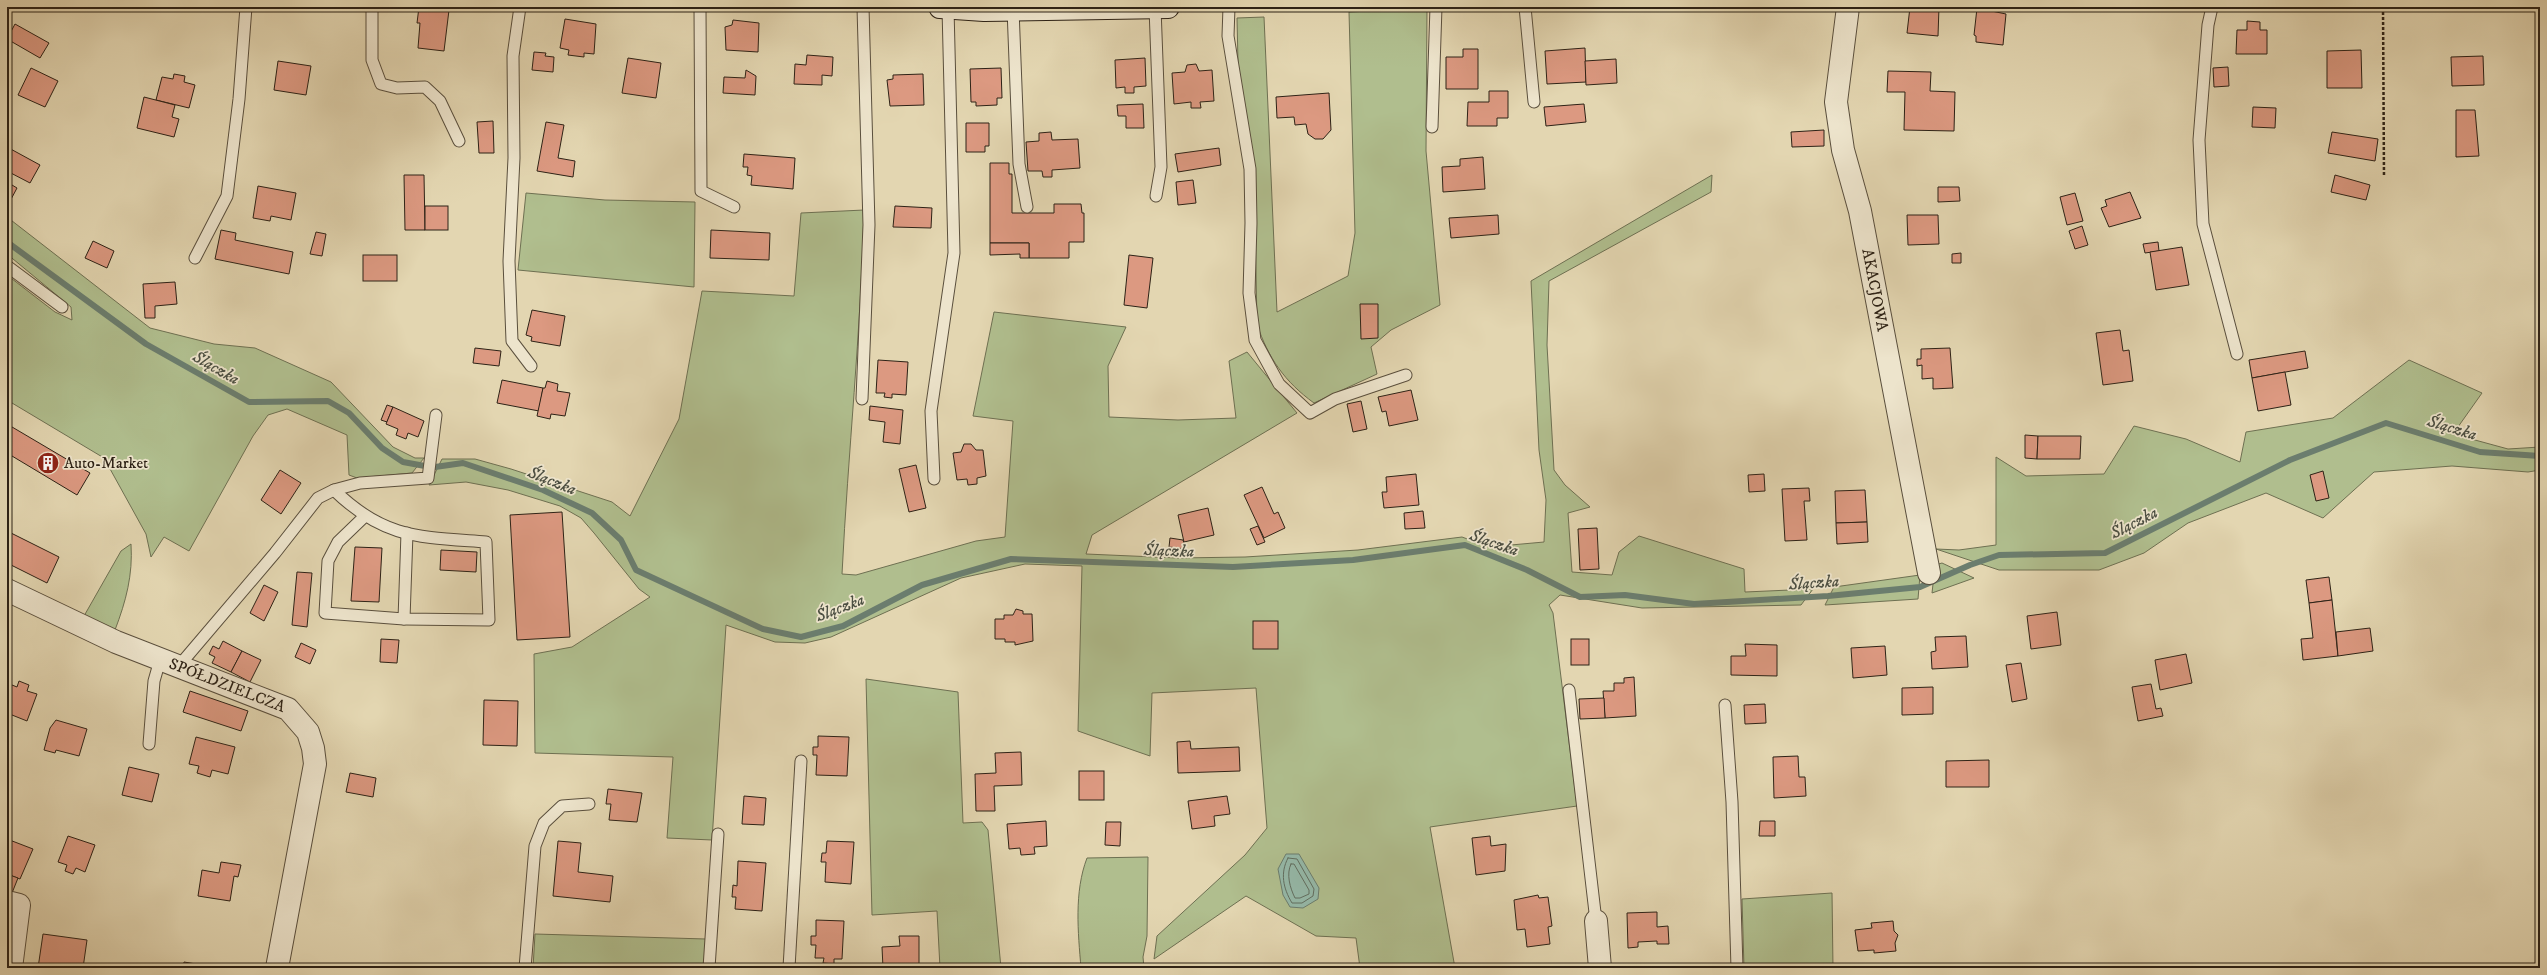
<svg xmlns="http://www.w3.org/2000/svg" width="2547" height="975" font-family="'IM FELL DW Pica',serif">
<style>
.green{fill:#b0be8e;stroke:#6e7052}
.water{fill:#95b9a9;stroke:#6b7d6e}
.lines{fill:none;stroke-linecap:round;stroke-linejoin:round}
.shore{stroke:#616e60;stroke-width:1}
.stream{stroke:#6b7d6e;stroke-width:6}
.building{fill:#dc9981;stroke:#2d2216}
.lane-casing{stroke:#5a4f3d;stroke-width:13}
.street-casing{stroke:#5a4f3d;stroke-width:24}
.secondary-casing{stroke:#2d2216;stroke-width:24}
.path{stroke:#2d2216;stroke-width:2.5;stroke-dasharray:3 2;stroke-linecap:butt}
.lane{stroke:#ede4cc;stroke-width:11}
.street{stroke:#ede4cc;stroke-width:22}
.secondary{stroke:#ede4cc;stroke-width:22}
.labels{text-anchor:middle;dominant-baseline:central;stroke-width:3.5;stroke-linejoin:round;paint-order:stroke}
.street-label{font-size:16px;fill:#2d2216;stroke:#ede4cc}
.poi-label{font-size:16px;fill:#2d2216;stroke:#ede4cc;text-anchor:start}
.water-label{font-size:17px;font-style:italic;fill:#4c4f42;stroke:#ede4cc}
</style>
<rect width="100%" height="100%" fill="#e3d6b1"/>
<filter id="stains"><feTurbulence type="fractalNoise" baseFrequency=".005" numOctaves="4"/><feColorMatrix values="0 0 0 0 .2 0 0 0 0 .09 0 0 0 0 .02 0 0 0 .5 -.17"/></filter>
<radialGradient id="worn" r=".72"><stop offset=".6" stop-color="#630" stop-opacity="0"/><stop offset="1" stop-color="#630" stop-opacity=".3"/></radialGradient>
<!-- green -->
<g class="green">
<path d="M 1427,8 L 1426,151 L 1440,305 L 1391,330 L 1371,347 L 1377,374 L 1314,403 C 1285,382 1268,358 1257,324 L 1254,170 L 1238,63 L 1237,18 L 1264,17 L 1277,312 L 1348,276 L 1355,233 L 1349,12 Z"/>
<path d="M 1712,175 L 1711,192 L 1549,281 L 1547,345 L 1554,470 L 1565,485 L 1590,507 L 1568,513 L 1572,572 L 1612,575 L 1619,552 L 1639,536 L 1744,569 L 1745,592 L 1813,589 L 1801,605 L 1642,608 L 1560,595 L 1549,605 L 1553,613 L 1577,806 L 1430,827 L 1455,968 L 1360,968 L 1356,938 L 1316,936 L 1246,896 L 1154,959 L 1157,936 L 1245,855 L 1267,828 L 1256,688 L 1152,693 L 1150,756 L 1078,731 L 1082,566 L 1025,564 L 961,578 L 831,637 L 805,643 L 775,642 L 726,625 L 712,840 L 667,838 L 673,757 L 535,753 L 534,654 L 572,647 L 650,597 L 639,589 L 594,533 L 581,518 L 560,506 L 508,490 L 466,482 L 429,485 L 442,459 L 475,459 L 511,469 L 612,502 L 630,516 L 679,419 L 702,291 L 794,296 L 801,213 L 864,210 C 861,332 848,453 842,574 L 856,575 L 976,541 L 1005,537 L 1013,421 L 973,416 L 994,312 L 1126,327 L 1108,366 L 1109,417 L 1178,420 L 1236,418 L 1229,361 L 1247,352 L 1297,413 L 1092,535 L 1086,554 L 1178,558 L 1245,557 L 1358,550 L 1462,537 L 1489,547 L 1544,542 L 1546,500 L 1539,450 L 1531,281 Z"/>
<polygon points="526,193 605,200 695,202 694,287 518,270"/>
<polygon points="7,217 150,328 214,344 255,348 331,382 393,447 415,458 424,458 412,473 357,478 349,475 347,435 287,409 268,415 253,436 189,551 164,537 151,557 146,534 104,458 7,400 7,275 55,312 72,320 71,307 7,254"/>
<polygon points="2409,360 2482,393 2453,434 2508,449 2540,447 2540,470 2528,472 2452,466 2374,472 2323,518 2266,493 2188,523 2144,553 2099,570 1999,570 1936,549 1959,550 1996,545 1996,457 2026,476 2104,474 2134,426 2186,439 2240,462 2246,432 2333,418"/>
<path d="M 131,544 C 133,575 126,601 115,630 L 84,616 L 121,551 Z"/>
<polygon points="1942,563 1974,578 1932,593 1934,575 1932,566"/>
<polygon points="1920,575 1918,599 1825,605 1834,587"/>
<polygon points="866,679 958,692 963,823 982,822 988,830 1001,968 940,968 937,911 872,915"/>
<path d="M 1148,857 L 1147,936 L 1143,957 L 1144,968 L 1081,968 C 1078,932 1074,892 1087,858 Z"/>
<polygon points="1832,893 1833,968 1744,968 1742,899"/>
<polygon points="535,934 706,939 704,968 533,968"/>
</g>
<!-- water -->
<polygon class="water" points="1286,854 1299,854 1319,888 1318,899 1303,908 1290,907 1283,895 1278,869"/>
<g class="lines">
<!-- shore -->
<g class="shore">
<path d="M 1288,858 L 1297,859 L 1314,889 L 1313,896 L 1302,903 L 1292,903 C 1283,888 1280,873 1288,858 Z"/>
<path d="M 1291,864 L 1294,864 L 1309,890 L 1309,894 L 1300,898 L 1295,898 C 1290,888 1286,874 1291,864 Z"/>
</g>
<!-- stream -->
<g class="stream">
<polyline points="7,242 146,344 249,402 328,401 349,413 382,448 403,462 425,466"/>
<polyline points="435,467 463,463 543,490 592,513 621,540 636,570 763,629 801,637 843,626 922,585 1011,559 1233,567 1353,560 1465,545 1527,570 1580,597 1625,595 1694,604 1828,596 1920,587 1970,565 1999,555 2105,553 2290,460 2386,423 2480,452 2540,456"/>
</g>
</g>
<!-- building -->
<g class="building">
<polygon points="257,7 286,7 285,10 257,9"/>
<polygon points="419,7 449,10 444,51 418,48 420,23 417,23"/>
<polygon points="1910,7 1939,7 1938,36 1907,33"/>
<polygon points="1977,8 2006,14 2003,45 1976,42 1976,36 1974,35"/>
<polygon points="565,19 596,24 594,54 584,53 584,57 568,55 569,50 560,48"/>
<polygon points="733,20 759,23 758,52 726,50 725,27 732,25"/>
<polygon points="2247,21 2260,22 2260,30 2267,30 2267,54 2236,54 2237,30 2247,30"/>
<polygon points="15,24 49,43 40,58 7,39"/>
<polygon points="1585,48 1586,82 1547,84 1545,51"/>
<polygon points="1463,49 1478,49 1478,89 1446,89 1446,57 1463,57"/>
<polygon points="2361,50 2362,88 2327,88 2327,51"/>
<polygon points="534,52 546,53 545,56 554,57 553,72 532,70"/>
<polygon points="807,55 833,57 832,76 822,75 822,85 794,84 795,64 806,65"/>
<polygon points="2483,56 2484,85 2452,86 2451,57"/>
<polygon points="628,58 661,63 656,98 622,93"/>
<polygon points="1145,58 1146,86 1134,87 1134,93 1125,93 1125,87 1116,88 1115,60"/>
<polygon points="1616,59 1617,83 1586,85 1585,61"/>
<polygon points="278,61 311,66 306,95 274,90"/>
<polygon points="1196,64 1199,71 1212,70 1214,101 1200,102 1201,108 1191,108 1191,102 1174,104 1172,73 1185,72 1187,65"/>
<polygon points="2228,67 2229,86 2214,87 2213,68"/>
<polygon points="31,68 58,81 45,107 18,95"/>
<polygon points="1001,68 1002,98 997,98 997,105 976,106 976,102 971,102 970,69"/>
<polygon points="746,70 756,76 755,95 723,93 724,77 745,78"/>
<polygon points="1888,71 1931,72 1930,91 1955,92 1954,131 1904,130 1905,92 1887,92"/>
<polygon points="174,74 185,76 184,82 195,85 189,108 156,100 162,77 173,79"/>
<polygon points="923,74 924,105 890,106 887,80 893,79 893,75"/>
<polygon points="1489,91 1508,91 1508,118 1497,118 1497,126 1467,126 1468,102 1489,102"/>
<polygon points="1329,93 1331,130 1323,139 1315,139 1308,134 1306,124 1295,125 1294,117 1277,118 1276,97"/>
<polygon points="144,97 175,105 172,117 179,119 174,137 137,128"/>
<polygon points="1143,104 1144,128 1126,128 1126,116 1118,116 1117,105"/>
<polygon points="1584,104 1586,122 1546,126 1544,107"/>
<polygon points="2253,107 2276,108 2275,128 2252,127"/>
<polygon points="2456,110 2475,110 2479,156 2456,157"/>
<polygon points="493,121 494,153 479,153 477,122"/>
<polygon points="546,122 564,125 558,158 575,161 573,177 537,171"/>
<polygon points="966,123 989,123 989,146 985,146 985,152 966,152"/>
<polygon points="1824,130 1824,146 1792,147 1791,132"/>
<polygon points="1051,132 1052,140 1078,139 1080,168 1052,170 1052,177 1043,177 1042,171 1028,171 1026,142 1039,141 1039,133"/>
<polygon points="2332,132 2378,139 2375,161 2328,153"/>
<polygon points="7,147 40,165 30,183 7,171"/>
<polygon points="1219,148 1221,165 1178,172 1175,154"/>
<polygon points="744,154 795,158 793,189 751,185 752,176 747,175 748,167 743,167"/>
<polygon points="1483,157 1485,189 1443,192 1442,167 1460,166 1460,159"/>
<polygon points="990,163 1009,163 1009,174 1012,174 1012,213 1054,213 1054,204 1081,204 1082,213 1084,213 1084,242 1069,242 1069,258 1029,258 1029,243 990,243"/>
<polygon points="404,175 424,175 425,230 405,230"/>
<polygon points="2335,175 2370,185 2366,200 2331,192"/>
<polygon points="1193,180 1196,203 1178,205 1176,182"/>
<polygon points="7,182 17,188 9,203 7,202"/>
<polygon points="258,186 296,193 291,220 271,216 270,221 253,218"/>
<polygon points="1938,187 1959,187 1960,201 1938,202"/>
<polygon points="2130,192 2141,218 2109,227 2101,208 2107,206 2105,200"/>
<polygon points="2075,193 2083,221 2067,225 2060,197"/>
<rect x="425" y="206" width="23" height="24"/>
<polygon points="895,206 932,208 931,228 893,227"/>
<polygon points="1498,215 1499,234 1451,238 1449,218"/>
<polygon points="1907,215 1938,215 1939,244 1908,245"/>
<polygon points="2082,226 2088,245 2075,249 2069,231"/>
<polygon points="221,230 236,233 235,240 293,252 289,274 215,259"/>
<polygon points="711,230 770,233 769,260 710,258"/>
<polygon points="316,232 326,234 322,256 310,254"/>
<polygon points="93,241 114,251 107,268 85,258"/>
<polygon points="2158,242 2159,251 2145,253 2143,244"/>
<polygon points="990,243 1029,243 1029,258 1020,258 1020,254 990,255"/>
<polygon points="2182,247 2189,285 2156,290 2150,252"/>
<polygon points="1961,253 1961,263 1952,263 1952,254"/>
<rect x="363" y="255" width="34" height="26"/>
<polygon points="1129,255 1153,258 1147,308 1124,305"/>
<polygon points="175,282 177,304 155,306 155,318 145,318 143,284"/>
<polygon points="1360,304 1378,304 1378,338 1361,339"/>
<polygon points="532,310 565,316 560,346 531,341 532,337 526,335"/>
<polygon points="2120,330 2123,351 2129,350 2133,381 2103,385 2096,333"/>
<polygon points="475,348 501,351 499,366 473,363"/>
<polygon points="1950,348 1953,388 1933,389 1933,378 1922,379 1922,365 1917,366 1917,359 1921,359 1921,349"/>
<polygon points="2305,351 2308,368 2252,378 2249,360"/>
<polygon points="878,360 908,362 906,395 892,394 892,398 884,397 885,393 876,393"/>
<polygon points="2285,372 2291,405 2258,411 2252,378"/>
<polygon points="502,380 543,388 539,411 497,403"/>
<polygon points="547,381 558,384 557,391 570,393 565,416 551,414 550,419 537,416 543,388 545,388"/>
<polygon points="1411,390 1418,420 1389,426 1386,411 1382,412 1378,397"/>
<polygon points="1361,401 1367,429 1353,432 1347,404"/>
<polygon points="387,405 393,407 387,422 381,420"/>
<polygon points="870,406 903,410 900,444 883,442 885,422 869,420"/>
<polygon points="393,407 424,421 418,437 408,433 406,439 396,435 398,429 386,424"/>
<polygon points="7,424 90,473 77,495 7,453"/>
<polygon points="2025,435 2038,436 2037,459 2025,458"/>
<polygon points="2038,436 2081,436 2080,459 2037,459"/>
<polygon points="964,444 971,444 976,450 983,450 986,476 977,478 977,484 968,485 967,479 957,480 953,453 961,452"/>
<polygon points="916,465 926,508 909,512 899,469"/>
<polygon points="280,470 301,483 281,514 261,500"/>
<polygon points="2323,471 2329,498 2316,501 2310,475"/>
<polygon points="1416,474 1419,505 1384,508 1382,492 1387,492 1386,477"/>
<polygon points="1764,474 1765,491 1749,492 1748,475"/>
<polygon points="1262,487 1274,514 1278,512 1285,528 1264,538 1244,495"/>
<polygon points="1809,488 1810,501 1804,501 1807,540 1785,541 1782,489"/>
<polygon points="1865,490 1867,522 1836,523 1835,491"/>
<polygon points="1208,508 1214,535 1184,542 1178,515"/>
<polygon points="1423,511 1425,528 1405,529 1404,513"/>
<polygon points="562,512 570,637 517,640 510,515"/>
<polygon points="1867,522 1868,542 1837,544 1836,523"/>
<polygon points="1258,526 1265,542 1257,545 1250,529"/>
<polygon points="1597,528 1599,569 1580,570 1578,529"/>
<polygon points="7,531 59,557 47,583 7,563"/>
<polygon points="1170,538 1183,540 1186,549 1169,547"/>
<polygon points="355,547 382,548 379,602 351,601"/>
<polygon points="441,550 477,552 476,572 440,570"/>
<polygon points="297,572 312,573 307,627 292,625"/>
<polygon points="2329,577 2332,600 2309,603 2306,580"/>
<polygon points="264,585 278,592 264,621 250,613"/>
<polygon points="2332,600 2338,656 2303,660 2301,639 2313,638 2309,603"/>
<polygon points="1016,609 1023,611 1023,614 1032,614 1033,641 1015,645 1015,642 1005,642 1005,639 995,639 995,619 1004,619 1004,615 1013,615"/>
<polygon points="2057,612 2061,645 2031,649 2027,616"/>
<rect x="1253" y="621" width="25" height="28"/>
<polygon points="2370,628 2373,651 2338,656 2336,632"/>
<polygon points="1966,636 1968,667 1932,669 1931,652 1936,651 1935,637"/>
<polygon points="381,639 399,640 397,663 380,662"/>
<rect x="1571" y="639" width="18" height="26"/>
<polygon points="223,641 242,651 231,672 212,663 215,657 209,654 213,646 219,649"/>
<polygon points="301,643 316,650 310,664 295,657"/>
<polygon points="1745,644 1777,645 1777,676 1731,675 1731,656 1746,656"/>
<polygon points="1885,646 1887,675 1853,678 1851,648"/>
<polygon points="242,651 261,660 250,682 231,672"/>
<polygon points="2186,654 2192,683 2160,690 2155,660"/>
<polygon points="2021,663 2027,699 2012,702 2006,665"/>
<polygon points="1634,677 1636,716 1605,718 1603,691 1614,691 1614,683 1624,683 1624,678"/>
<polygon points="19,681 29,685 27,691 37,694 27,721 7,713 7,683 17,687"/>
<polygon points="2151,684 2156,709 2161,708 2163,716 2138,721 2132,687"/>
<polygon points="1933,687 1933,714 1902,715 1902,688"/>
<polygon points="190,691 248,711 241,731 183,712"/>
<polygon points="1604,698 1605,718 1580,719 1579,699"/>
<polygon points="484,700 518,701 517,746 483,745"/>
<polygon points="1765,704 1766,723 1745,724 1744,705"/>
<polygon points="56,720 87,729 79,756 56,750 55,753 44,750 50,728"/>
<polygon points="818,736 849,737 847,776 816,775 817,755 813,755 813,747 818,747"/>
<polygon points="196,737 235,747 228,774 212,770 210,777 197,773 199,766 189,764"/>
<polygon points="1190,741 1191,749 1239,747 1240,771 1178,773 1177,742"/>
<polygon points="1021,752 1022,785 994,786 995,811 976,811 975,774 996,773 995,753"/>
<polygon points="1798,756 1799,777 1805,777 1806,796 1774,798 1773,757"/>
<polygon points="1989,760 1989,787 1946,787 1946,761"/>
<polygon points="129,767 159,774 152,802 122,795"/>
<rect x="1079" y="771" width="25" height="29"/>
<polygon points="350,773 376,778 373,797 346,792"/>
<polygon points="608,789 642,793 637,822 609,820 611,804 606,804"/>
<polygon points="744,796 766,798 764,825 742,824"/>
<polygon points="1227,796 1230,814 1214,816 1215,826 1192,829 1188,801"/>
<polygon points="1046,821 1047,846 1034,847 1035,854 1021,855 1020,848 1009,849 1007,824"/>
<polygon points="1760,821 1775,821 1775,836 1759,836"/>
<polygon points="1106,822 1121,822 1120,846 1105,845"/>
<polygon points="68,836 95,845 85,872 76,868 73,874 65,871 67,865 58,862"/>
<polygon points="1490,836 1491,846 1506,844 1505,871 1476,875 1472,838"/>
<polygon points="7,839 33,849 20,879 7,874"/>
<polygon points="558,841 581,843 578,872 613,876 610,902 553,896"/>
<polygon points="827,841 854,842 851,884 825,882 826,862 821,862 822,853 826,853"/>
<polygon points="738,861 766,863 762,911 735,909 736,897 732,897 733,885 737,886"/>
<polygon points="221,862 241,865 238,877 234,876 230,901 198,896 202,870 219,873"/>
<polygon points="7,874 18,878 12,893 7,891"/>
<polygon points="1538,895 1539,898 1548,897 1552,926 1548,927 1550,944 1527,947 1525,929 1517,930 1514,900"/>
<polygon points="1657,912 1657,927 1668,926 1669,944 1657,944 1657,941 1638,942 1638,947 1628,948 1627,913"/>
<polygon points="816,920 844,921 842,959 834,959 834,964 823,963 824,958 815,958 816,945 811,945 811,936 816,936"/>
<polygon points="1893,921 1894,931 1898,935 1895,943 1896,951 1874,953 1874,950 1858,951 1855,930 1872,928 1871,923"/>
<polygon points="43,934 87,940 83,968 38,968"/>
<polygon points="899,936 919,936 919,968 883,968 882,947 900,946"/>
<polygon points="184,962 196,964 196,968 183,968"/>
</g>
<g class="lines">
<!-- lane casing -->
<g class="lane-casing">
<g id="lane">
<polyline points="372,7 372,60 381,84 397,88 425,87 440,101 459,141"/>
<polyline points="520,7 513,56 514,158 509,261 512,341 531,366"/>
<polyline points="700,7 701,191 734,207"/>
<polyline points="1229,7 1228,36 1250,169 1251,223 1249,293 1255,340 1279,384 1310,413 1335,399 1406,375"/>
<polyline points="1525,7 1534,102"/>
<polyline points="2212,7 2208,25 2199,140 2203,224 2237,354"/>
<polyline points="1155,8 1161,167 1156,196"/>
<polyline points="1013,9 1019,164 1027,207"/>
<polyline points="1432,127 1436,7"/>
<polyline points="195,258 227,196 239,99 246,7"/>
<polyline points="7,266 62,307"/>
<polyline points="862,399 869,225 863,7"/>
<polyline points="934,479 931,411 954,253 948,8"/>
<path d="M 334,490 C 384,539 420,537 486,542 L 489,620 L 404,619 L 325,613 L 328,561 L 338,542 L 365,516"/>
<polyline points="404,619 407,533"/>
<polyline points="178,667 275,553 318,498 334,490 360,483 428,478 436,415"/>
<polyline points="1569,690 1596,921"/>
<polyline points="1725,705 1732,802 1737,968"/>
<polyline points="149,744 154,681 160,660"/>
<polyline points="525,968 535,846 544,823 562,806 589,804"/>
<polyline points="709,968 718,834"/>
<polyline points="789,968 801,761"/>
</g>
</g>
<!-- street casing -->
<g class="street-casing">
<g id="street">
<path id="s1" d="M 1848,7 L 1836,102 L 1843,150 L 1860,211 L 1929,573"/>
<path id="s2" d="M 7,590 L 116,642 L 288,709 L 308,732 L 313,748 L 315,764 L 277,968"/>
<polyline points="7,902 19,905 11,968"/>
<polyline points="1596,921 1600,968"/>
</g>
</g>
<!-- secondary casing -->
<g class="secondary-casing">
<polyline id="secondary" points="940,7 984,10 1168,7"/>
</g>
<!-- path -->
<polyline class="path" points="2383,7 2384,177"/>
<!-- lane -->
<use href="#lane" class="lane"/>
<!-- street -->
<use href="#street" class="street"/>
<!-- secondary -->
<use href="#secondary" class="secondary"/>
</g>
<!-- icons -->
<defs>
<g id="building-disc" transform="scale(1.15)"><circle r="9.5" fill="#8f2418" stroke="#ede4cc"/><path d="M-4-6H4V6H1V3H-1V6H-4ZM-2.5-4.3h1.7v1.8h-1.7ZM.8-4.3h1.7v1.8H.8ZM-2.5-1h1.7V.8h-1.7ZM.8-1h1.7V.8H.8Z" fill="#fff"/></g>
</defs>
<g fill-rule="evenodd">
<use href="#building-disc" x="48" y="463"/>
</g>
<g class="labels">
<!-- street labels -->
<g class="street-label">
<text stroke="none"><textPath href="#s1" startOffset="288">AKACJOWA</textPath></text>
<text stroke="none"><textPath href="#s2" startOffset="240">SPÓŁDZIELCZA</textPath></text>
</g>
<!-- poi labels -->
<g class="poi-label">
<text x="64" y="463">Auto-Market</text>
</g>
<!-- water labels -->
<g class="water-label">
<text transform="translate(216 368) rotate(30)">Ślączka</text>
<text transform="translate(2452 428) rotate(17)">Ślączka</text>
<text transform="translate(552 481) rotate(22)">Ślączka</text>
<text transform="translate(2134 523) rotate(-27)">Ślączka</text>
<text transform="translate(1494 543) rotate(19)">Ślączka</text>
<text transform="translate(1169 551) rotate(2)">Ślączka</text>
<text transform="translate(1814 583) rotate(-4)">Ślączka</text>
<text transform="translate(840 608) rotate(-21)">Ślączka</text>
</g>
</g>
<!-- margin -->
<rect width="2547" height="975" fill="none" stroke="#e3d6b1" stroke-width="24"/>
<rect x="8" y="8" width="2531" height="959" fill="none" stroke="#2d2216" stroke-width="2"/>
<rect x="12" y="12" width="2523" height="951" fill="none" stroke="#2d2216"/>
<rect width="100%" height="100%" filter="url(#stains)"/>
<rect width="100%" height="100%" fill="url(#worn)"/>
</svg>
